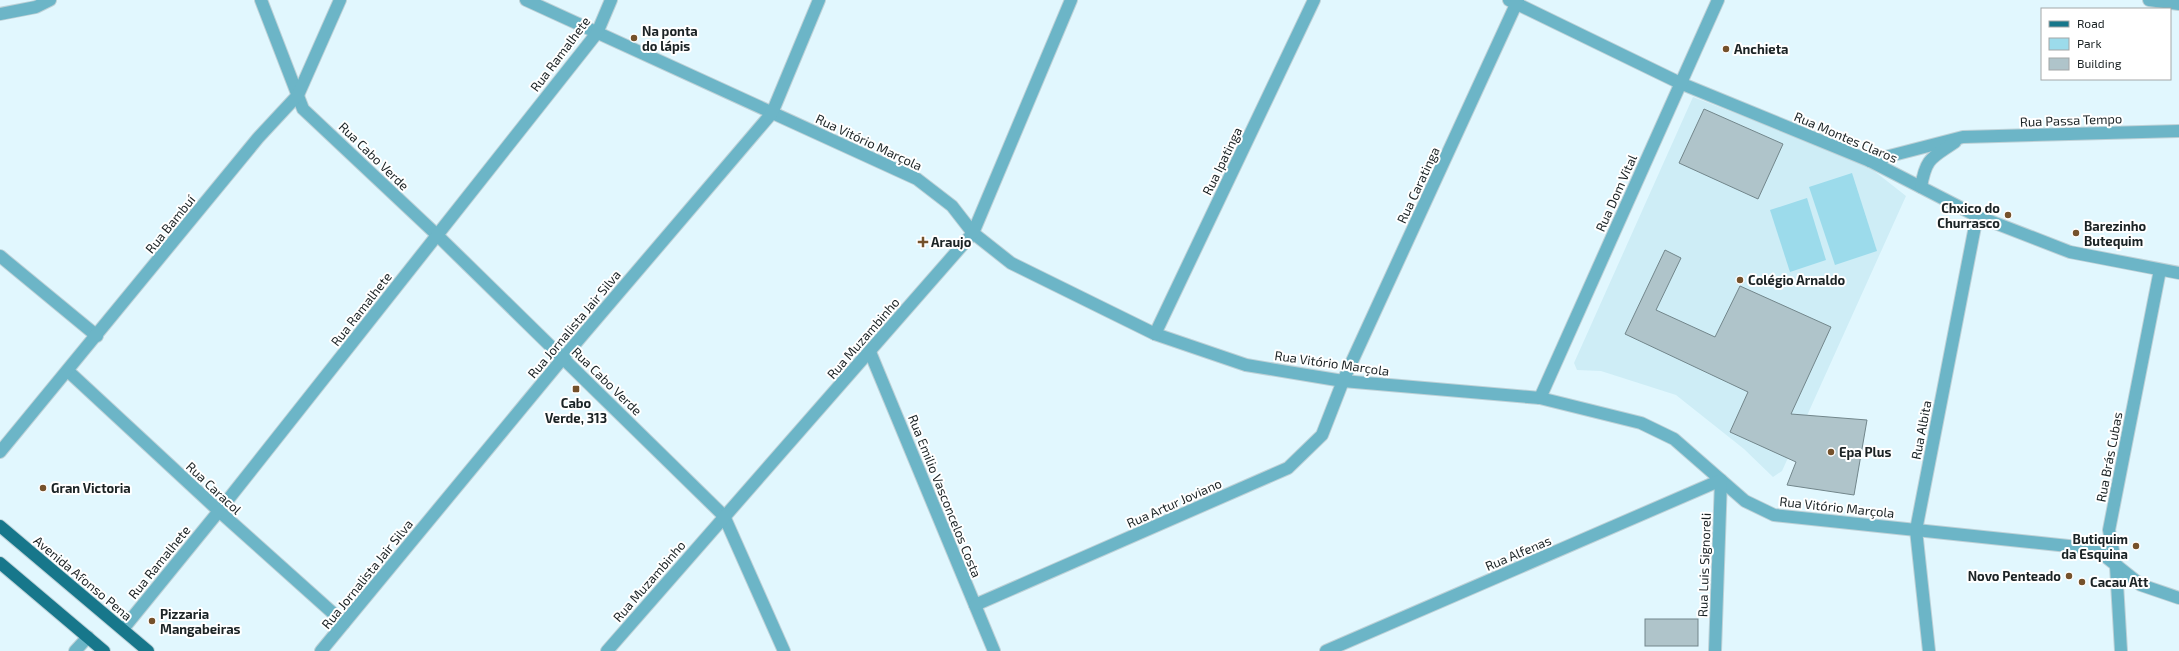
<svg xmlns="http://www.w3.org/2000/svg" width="2179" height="651" font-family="'Exo 2',sans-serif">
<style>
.built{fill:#ceedf6}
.green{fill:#9cdbeb}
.building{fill:#afc4ca;stroke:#72868b}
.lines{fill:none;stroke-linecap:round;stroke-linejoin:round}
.minor-casing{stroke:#bdd1d7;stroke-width:14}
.major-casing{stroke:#bdd1d7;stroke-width:14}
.minor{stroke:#6cb5c7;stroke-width:12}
.major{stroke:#17778b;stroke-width:12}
.poi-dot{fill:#75512b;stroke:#fff;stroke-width:1.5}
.labels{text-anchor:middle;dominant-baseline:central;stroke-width:4;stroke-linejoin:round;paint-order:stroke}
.poi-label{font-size:13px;font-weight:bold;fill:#1b2325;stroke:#fff;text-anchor:start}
.street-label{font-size:13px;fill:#1b2325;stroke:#fff}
</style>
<rect width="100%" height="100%" fill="#e1f7fe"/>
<!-- built -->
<polygon class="built" points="1693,97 1864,163 1906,196 1782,471 1773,477 1744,449 1676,395 1601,371 1577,370 1574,363"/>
<!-- green -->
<g class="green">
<polygon points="1852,173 1877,251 1835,265 1809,187"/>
<polygon points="1807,198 1826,260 1790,272 1770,210"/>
</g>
<!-- building -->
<g class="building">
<polygon points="1704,109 1783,144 1758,199 1679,163"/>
<polygon points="1665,250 1681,258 1656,310 1715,337 1740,286 1831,327 1791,414 1867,420 1854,495 1787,485 1796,462 1730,432 1748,392 1625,334"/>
<rect x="1645" y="619" width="53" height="27"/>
</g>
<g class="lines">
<!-- minor casing -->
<g class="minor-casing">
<g id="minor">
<polyline points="261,0 303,109 437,235 724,516 784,651"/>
<polyline points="526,0 917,179 952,206 973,233 1011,263 1155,334 1246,365 1343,381 1540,398 1641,423 1674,439 1745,501 1774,515 2078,547 2101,553 2141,585 2179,598"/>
<polyline points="1509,0 1680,83 1870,161 1977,216 2070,252 2179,273"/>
<polyline points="2149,0 2179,4"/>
<polyline points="0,14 36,7 50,0"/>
<polyline points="1870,161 1963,137 2179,131"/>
<path d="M 1921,187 C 1926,157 1932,158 1955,142"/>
<polyline points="0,256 97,336"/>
<polyline points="1155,334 1314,0"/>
<polyline points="870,352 994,651"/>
<polyline points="68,371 219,511 344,623"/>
<polyline points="1540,398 1718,0"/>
<polyline points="0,452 258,138 298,95 340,0"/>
<polyline points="975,605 1288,468 1322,435 1343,381 1518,0"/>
<polyline points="123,629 219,511 597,33 611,0"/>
<polyline points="75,651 88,637"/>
<polyline points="321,651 563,358 772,113 819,0"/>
<polyline points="607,651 973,233 1071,0"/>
<polyline points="1326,651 1721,480 1715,651"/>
<polyline points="1929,651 1916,530 1977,216"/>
<polyline points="2121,651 2116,566 2109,530 2160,270"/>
</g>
</g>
<!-- major casing -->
<g class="major-casing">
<g id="major">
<polyline points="0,526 148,651"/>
<polyline points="0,563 104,651"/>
</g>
</g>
<!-- minor -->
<use href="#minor" class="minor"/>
<!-- major -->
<use href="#major" class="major"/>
</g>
<!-- markers -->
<g class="poi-dot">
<circle cx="634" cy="38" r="4"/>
<circle cx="1726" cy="49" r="4"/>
<circle cx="2008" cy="215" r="4"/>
<circle cx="2076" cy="233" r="4"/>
<path d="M921 236h4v4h4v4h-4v4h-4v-4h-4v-4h4z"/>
<circle cx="1740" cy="280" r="4"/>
<rect x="572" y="385" width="8" height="8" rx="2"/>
<circle cx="1831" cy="452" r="4"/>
<circle cx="43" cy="488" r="4"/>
<circle cx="2136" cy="546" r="4"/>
<circle cx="2069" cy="576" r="4"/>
<circle cx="2082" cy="582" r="4"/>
<circle cx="152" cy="621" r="4"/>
</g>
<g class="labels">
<!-- poi labels -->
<g class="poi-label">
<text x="642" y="31">Na ponta<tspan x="642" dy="15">do lápis</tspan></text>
<text x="1734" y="49">Anchieta</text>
<text x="2000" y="208" text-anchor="end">Chxico do<tspan x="2000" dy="15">Churrasco</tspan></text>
<text x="2084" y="226">Barezinho<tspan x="2084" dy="15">Butequim</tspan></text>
<text x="931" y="242">Araujo</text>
<text x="1748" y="280">Colégio Arnaldo</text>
<text x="576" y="403" text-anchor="middle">Cabo<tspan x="576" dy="15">Verde, 313</tspan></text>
<text x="1839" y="452">Epa Plus</text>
<text x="51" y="488">Gran Victoria</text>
<text x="2128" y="539" text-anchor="end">Butiquim<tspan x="2128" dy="15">da Esquina</tspan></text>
<text x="2061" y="576" text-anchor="end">Novo Penteado</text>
<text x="2090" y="582">Cacau Att</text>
<text x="160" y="614">Pizzaria<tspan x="160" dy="15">Mangabeiras</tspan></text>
</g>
<!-- street labels -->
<g class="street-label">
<text transform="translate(560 54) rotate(-53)">Rua Ramalhete</text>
<text transform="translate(2071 120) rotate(-2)">Rua Passa Tempo</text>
<text transform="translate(1846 137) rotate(23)">Rua Montes Claros</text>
<text transform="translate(869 142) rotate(25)">Rua Vitório Marçola</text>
<text transform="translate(374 156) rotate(44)">Rua Cabo Verde</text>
<text transform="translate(1222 161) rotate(-64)">Rua Ipatinga</text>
<text transform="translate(1418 185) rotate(-65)">Rua Caratinga</text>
<text transform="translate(1616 193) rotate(-66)">Rua Dom Vital</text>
<text transform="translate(170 224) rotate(-51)">Rua Bambuí</text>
<text transform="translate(361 309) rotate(-52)">Rua Ramalhete</text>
<text transform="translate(574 324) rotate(-50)">Rua Jornalista Jair Silva</text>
<text transform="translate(863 338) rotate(-49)">Rua Muzambinho</text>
<text transform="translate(1332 363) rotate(8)">Rua Vitório Marçola</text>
<text transform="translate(607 381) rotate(44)">Rua Cabo Verde</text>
<text transform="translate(1921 430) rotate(-79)">Rua Albita</text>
<text transform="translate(2109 457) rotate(-79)">Rua Brás Cubas</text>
<text transform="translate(214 488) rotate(43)">Rua Caracol</text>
<text transform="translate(945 496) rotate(68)">Rua Emilio Vasconcelos Costa</text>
<text transform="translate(1174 503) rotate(-24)">Rua Artur Joviano</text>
<text transform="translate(1837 507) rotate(6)">Rua Vitório Marçola</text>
<text transform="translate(1518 553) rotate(-23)">Rua Alfenas</text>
<text transform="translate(159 562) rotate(-51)">Rua Ramalhete</text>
<text transform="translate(1704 565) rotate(-88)">Rua Luis Signoreli</text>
<text transform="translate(367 574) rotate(-51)">Rua Jornalista Jair Silva</text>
<text transform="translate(83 578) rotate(40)">Avenida Afonso Pena</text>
<text transform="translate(649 581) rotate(-49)">Rua Muzambinho</text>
</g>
</g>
<!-- legend -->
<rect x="2041" y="8" width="130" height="72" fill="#ffffff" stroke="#a4a7a8"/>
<rect x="2049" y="21" width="20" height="6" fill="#17778b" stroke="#a4a7a8"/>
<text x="2077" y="28" font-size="12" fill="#1b2325">Road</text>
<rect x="2049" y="38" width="20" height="12" fill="#9cdbeb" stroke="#a4a7a8"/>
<text x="2077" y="48" font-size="12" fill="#1b2325">Park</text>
<rect x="2049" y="58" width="20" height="12" fill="#afc4ca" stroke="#a4a7a8"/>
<text x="2077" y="68" font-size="12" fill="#1b2325">Building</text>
</svg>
